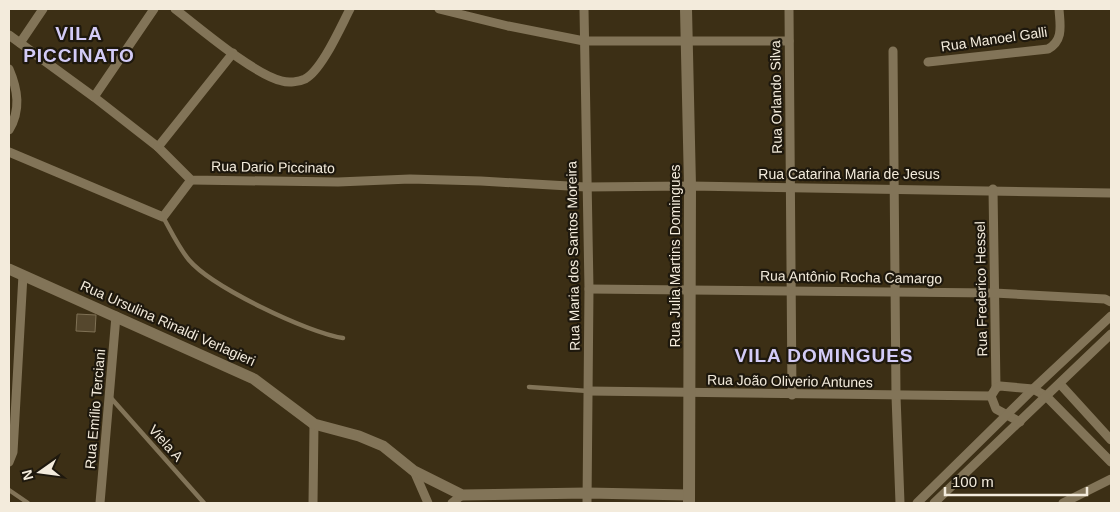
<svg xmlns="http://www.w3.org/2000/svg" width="1120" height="512" font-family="Helvetica,sans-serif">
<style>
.building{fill:#55472d;stroke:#7f7155}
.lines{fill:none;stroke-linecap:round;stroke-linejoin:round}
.service{stroke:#827458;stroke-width:4.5}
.minor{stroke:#827458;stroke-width:9}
.tertiary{stroke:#827458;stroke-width:11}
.secondary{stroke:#827458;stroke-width:12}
.labels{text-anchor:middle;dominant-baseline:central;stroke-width:4.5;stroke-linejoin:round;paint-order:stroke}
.street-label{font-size:14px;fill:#f3ebdc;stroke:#1e180d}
.district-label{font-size:19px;font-weight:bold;letter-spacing:1px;fill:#d3cbf7;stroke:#1e180d}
</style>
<rect width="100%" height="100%" fill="#3c2f15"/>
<!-- building -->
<polygon class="building" points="77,314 96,315 95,332 76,331"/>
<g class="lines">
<!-- service -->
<g class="service">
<path d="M 163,217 C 171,231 179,248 189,260 C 212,287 308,333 343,338"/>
<polyline points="529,387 588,391"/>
<polyline points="111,398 204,503"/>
<polyline points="9,490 28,503"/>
</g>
<!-- minor -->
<g class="minor">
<path d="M 175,9 C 200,28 253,74 282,81 C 288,83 299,82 305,79 C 322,70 341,26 350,9"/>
<polyline points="439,9 508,26 584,41 789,41"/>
<polyline points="584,9 589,289 587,503"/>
<polyline points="789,9 792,395"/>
<polyline points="9,35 94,97 158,147 191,180 338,182 410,179 481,181 586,187 690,186 1111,193"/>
<polyline points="20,43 43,9"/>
<polyline points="893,51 896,396 900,503"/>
<path d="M 928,62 L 1048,49 C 1064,40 1060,25 1059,9"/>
<path d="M 9,69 C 18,90 21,110 9,130"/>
<polyline points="94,97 154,9"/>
<polyline points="158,147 233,53"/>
<polyline points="9,152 163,217 191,180"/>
<polyline points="993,189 996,388"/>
<polyline points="589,289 994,293 1105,299 1111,302"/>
<polyline points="1060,384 1111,440"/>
<polyline points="588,391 991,396"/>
<polyline points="1020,422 996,409 991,396 996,388 1000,386 1033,389 1046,396 1111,462"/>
<polyline points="9,462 13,452 23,275"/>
<polyline points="414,471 428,503"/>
<polyline points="100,503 116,316"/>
<polyline points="313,503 314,424"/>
<polyline points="452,503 462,495"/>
<polyline points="917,503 1033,389 1111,316"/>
<polyline points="934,503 1111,334"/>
<polyline points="1063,503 1111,479"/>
</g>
<!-- tertiary -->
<polyline class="tertiary" points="9,269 254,379 314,424 359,436 383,446 414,471 462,495 587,493 689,495"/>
<!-- secondary -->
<polyline class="secondary" points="686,9 690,186 689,503"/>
</g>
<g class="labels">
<!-- street labels -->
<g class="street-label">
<text transform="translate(994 39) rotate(-8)">Rua Manoel Galli</text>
<text transform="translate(776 97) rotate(-91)">Rua Orlando Silva</text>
<text transform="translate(273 167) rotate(1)">Rua Dario Piccinato</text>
<text x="849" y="174">Rua Catarina Maria de Jesus</text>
<text transform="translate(573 256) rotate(-91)">Rua Maria dos Santos Moreira</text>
<text transform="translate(675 256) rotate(-90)">Rua Julia Martins Domingues</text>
<text transform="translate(851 277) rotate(1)">Rua Antônio Rocha Camargo</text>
<text transform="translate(981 289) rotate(-91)">Rua Frederico Hessel</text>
<text transform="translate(168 323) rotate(24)">Rua Ursulina Rinaldi Verlagieri</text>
<text transform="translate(790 381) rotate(1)">Rua João Oliverio Antunes</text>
<text transform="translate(95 409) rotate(-85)">Rua Emílio Terciani</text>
<text transform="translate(166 443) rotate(48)">Viela A</text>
</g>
<!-- district labels -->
<g class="district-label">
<text x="79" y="33">VILA<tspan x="79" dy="22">PICCINATO</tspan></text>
<text x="824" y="355">VILA DOMINGUES</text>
</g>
</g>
<!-- border -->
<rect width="1120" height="512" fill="none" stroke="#f3ebdc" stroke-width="20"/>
<!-- north arrow -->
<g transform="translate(40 472) rotate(256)" stroke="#1e180d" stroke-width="4" paint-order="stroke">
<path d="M0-4L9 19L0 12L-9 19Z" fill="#f3ebdc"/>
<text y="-8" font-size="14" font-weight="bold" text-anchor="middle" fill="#f3ebdc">N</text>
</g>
<!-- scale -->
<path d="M945 487v8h142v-8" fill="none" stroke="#f3ebdc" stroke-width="2.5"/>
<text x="952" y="487" font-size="15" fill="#f3ebdc" stroke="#1e180d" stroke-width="4" paint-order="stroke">100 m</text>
</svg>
